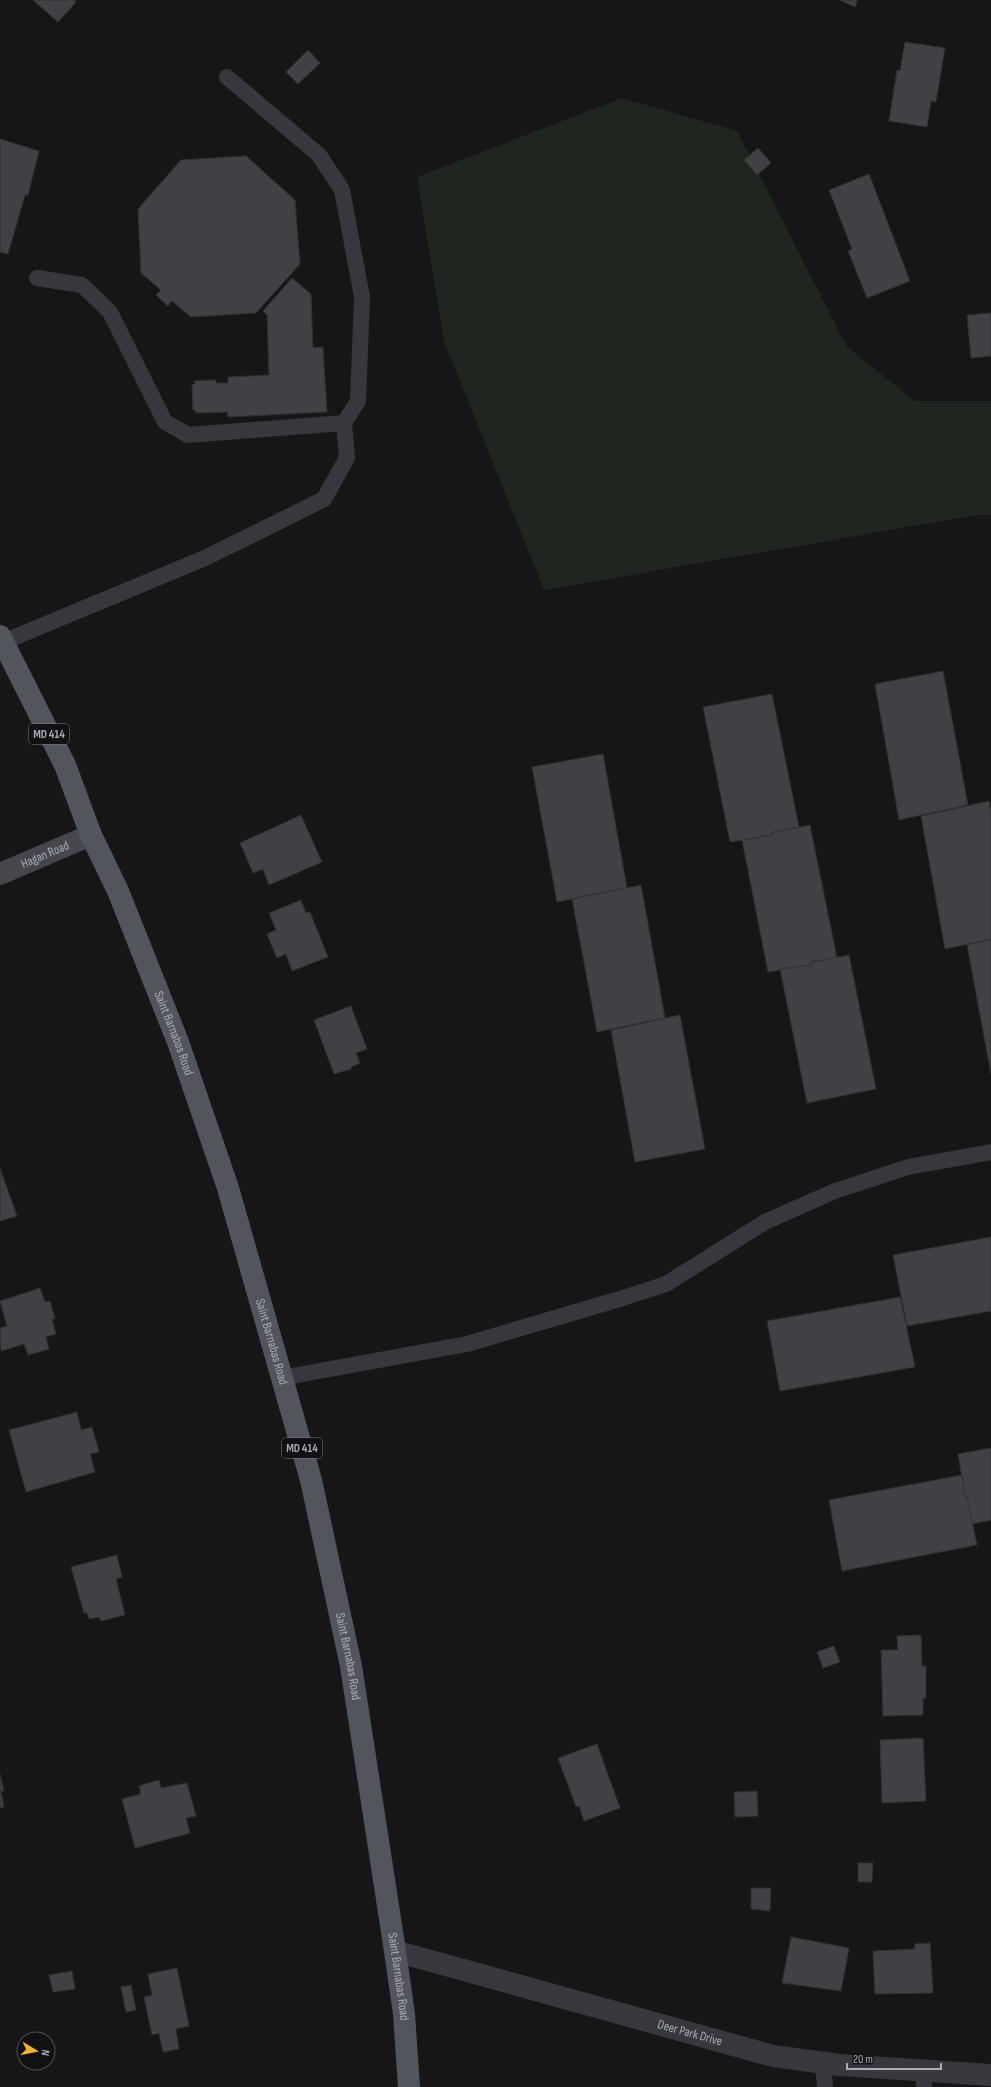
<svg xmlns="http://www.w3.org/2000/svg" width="991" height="2087" font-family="'Sofia Sans Condensed',sans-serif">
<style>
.green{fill:#1e261f}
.building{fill:#404145;stroke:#303034}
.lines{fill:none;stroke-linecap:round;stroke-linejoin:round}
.lane{stroke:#37383d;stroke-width:16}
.street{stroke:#37383d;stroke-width:22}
.secondary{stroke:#45474d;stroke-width:22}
.primary{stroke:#53555c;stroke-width:22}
.labels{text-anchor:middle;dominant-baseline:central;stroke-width:3;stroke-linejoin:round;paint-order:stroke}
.shield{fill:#111113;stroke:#7b7e86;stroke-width:1}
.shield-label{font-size:12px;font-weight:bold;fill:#a8adb8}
.street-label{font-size:13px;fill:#a8adb8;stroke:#111113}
</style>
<rect width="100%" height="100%" fill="#161618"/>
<!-- green -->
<polygon class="green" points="622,98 737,131 847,347 915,401 991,401 991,515 978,515 544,590 444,341 417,177"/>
<!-- building -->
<g class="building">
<polygon points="33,0 75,0 76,2 58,22"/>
<polygon points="839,0 857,0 855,7"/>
<polygon points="905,42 945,48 936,102 931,101 927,127 889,121 897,70 900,71"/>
<polygon points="308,50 320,63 298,84 286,72"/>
<polygon points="0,139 39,151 28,195 25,195 8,254 0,252"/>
<polygon points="758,148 771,163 757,175 744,160"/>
<polygon points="246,156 295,200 300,264 256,313 191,317 172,301 168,306 156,295 161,290 141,273 138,209 181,160"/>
<polygon points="869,174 910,281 867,298 848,251 852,249 829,190"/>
<polygon points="292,278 311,294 313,348 323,347 327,412 228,417 227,412 196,413 195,410 193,410 192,385 195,384 194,381 216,380 216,383 228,383 228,377 269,375 267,315 263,311"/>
<polygon points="991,313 991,356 971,358 967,315"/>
<polygon points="943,671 968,805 899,820 875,684"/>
<polygon points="772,694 799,827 773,832 773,835 730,842 703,707"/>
<polygon points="603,754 627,888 557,902 532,767"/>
<polygon points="989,801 991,811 991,939 945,949 921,816"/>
<polygon points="301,815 322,862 269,885 263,869 253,873 240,843"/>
<polygon points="810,825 837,958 811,962 812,965 768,972 742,840 773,835 773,832"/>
<polygon points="641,885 665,1018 597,1032 572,899"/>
<polygon points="301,900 306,913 310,912 328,957 292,971 286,954 277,958 267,934 276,930 269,913"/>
<polygon points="991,939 991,1074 967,945"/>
<polygon points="849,955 876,1089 807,1103 780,969 812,965 811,962"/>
<polygon points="351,1006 367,1049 356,1053 360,1063 351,1067 351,1069 334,1074 314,1020"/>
<polygon points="680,1015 705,1149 635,1162 611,1030"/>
<polygon points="0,1168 17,1216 0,1221"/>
<polygon points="991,1237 991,1311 907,1326 893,1255"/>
<polygon points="40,1288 45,1302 50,1301 55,1319 52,1319 56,1334 46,1337 49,1349 28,1355 24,1344 1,1351 0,1328 7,1326 0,1301"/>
<polygon points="900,1297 915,1367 780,1391 767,1321"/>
<polygon points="77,1412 81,1430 92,1427 99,1452 90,1454 95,1472 26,1492 9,1430"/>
<polygon points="991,1448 991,1520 972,1524 967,1497 965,1497 958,1454"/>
<polygon points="962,1475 965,1497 967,1497 977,1545 842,1571 829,1500"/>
<polygon points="117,1555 122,1577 116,1579 125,1615 101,1621 99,1617 89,1619 87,1613 84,1613 71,1567"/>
<polygon points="921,1635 922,1666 926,1666 926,1698 923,1698 923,1715 883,1716 881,1650 898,1650 897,1636"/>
<polygon points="834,1646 840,1662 823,1668 817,1652"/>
<polygon points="923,1738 926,1801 882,1803 880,1740"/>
<polygon points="597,1744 620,1808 584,1821 579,1806 576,1807 558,1758"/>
<polygon points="0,1774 4,1791 1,1791 4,1807 0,1808"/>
<polygon points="159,1780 161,1788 187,1783 196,1816 186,1818 190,1833 135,1848 122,1799 141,1794 139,1786"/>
<polygon points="757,1791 758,1816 735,1817 734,1792"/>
<polygon points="858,1863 873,1863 872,1882 858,1882"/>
<polygon points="751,1888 771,1888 770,1911 751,1909"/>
<polygon points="791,1937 849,1948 841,1991 782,1983"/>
<polygon points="930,1943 933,1993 875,1994 873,1951 915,1949 915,1944"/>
<polygon points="177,1968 189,2026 176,2029 179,2049 163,2052 159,2033 152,2035 144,1997 152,1995 148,1974"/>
<polygon points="72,1971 75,1989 53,1992 49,1975"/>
<polygon points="131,1985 136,2010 126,2012 121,1987"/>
</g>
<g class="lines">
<!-- lane -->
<g class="lane">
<polyline points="37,278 82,285 110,312 165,422 188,435 344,423 358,401 362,297 342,190 319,155 227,77"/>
<polyline points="3,642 205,558 324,499 347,458 344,423"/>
<polyline points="281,1378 467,1344 623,1298 666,1284 765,1222 835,1191 908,1167 991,1152"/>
<polyline points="823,2063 825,2087"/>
<polyline points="923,2071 924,2087"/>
</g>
<!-- street -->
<path class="street" id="s1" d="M 395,1951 L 773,2056 L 840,2065 L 991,2075"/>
<!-- secondary -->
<path class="secondary" id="s2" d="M 0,874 L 91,835"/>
<!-- primary -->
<path class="primary" id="s3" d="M 0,636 L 65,765 L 91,835 L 118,891 L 178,1042 L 228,1188 L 311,1480 L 351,1666 L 395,1951 L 404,2014 L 409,2087"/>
</g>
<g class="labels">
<!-- shield labels -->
<g class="shield">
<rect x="29" y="724" width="40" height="20" rx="3"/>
<rect x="282" y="1438" width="40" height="20" rx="3"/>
</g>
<g class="shield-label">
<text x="49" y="734">MD 414</text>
<text x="302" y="1448">MD 414</text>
</g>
<!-- street labels -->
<g class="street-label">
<text stroke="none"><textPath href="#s2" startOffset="49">Hagan Road</textPath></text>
<text stroke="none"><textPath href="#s3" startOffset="434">Saint Barnabas Road</textPath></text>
<text stroke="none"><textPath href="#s3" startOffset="758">Saint Barnabas Road</textPath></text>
<text stroke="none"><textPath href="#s3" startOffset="1082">Saint Barnabas Road</textPath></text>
<text stroke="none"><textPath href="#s3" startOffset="1406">Saint Barnabas Road</textPath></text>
<text stroke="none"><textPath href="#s1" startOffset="306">Deer Park Drive</textPath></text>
</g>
</g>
<!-- north arrow -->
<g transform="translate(36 2051) rotate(100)"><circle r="19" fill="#111113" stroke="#4d4f55"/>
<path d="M0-3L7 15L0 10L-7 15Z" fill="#f2b134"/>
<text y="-6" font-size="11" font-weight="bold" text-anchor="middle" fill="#a8adb8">N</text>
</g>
<!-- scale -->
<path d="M847 2063v6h94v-6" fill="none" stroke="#a8adb8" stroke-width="2"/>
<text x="853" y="2063" font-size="12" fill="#a8adb8" stroke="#111113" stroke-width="3" paint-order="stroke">20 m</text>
</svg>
